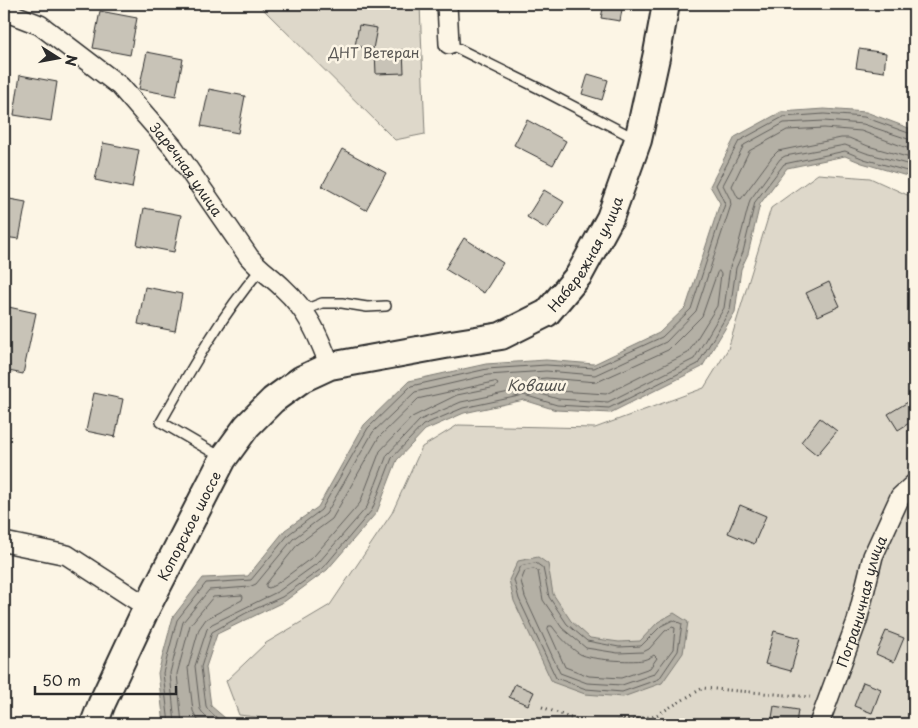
<svg xmlns="http://www.w3.org/2000/svg" width="918" height="728" font-family="'Playpen Sans',sans-serif">
<style>
.green{fill:#ded8ca;stroke:#84827a}
.water{fill:#b4b0a5;stroke:#7d7b74}
.lines{fill:none;stroke-linecap:round;stroke-linejoin:round}
.shore{stroke:#62605c;stroke-width:1}
.building{fill:#c8c3b7;stroke:#2b2b2b}
.service-casing{stroke:#2b2b2b;stroke-width:12}
.minor-casing{stroke:#2b2b2b;stroke-width:22}
.secondary-casing{stroke:#2b2b2b;stroke-width:30}
.path{stroke:#2b2b2b;stroke-width:3;stroke-dasharray:1 4;stroke-linecap:butt}
.service{stroke:#fcf5e5;stroke-width:9}
.minor{stroke:#fcf5e5;stroke-width:19}
.secondary{stroke:#fcf5e5;stroke-width:26}
.labels{text-anchor:middle;dominant-baseline:central;stroke-width:5;stroke-linejoin:round;paint-order:stroke}
.park-label{font-size:14px;fill:#585653;stroke:#fcf5e5}
.street-label{font-size:14px;fill:#2b2b2b;stroke:#fcf5e5}
.water-label{font-size:15px;font-style:italic;fill:#545350;stroke:#fcf5e5}
</style>
<rect width="100%" height="100%" fill="#fcf5e5"/>
<filter id="ink" filterUnits="userSpaceOnUse"><feTurbulence type="fractalNoise" baseFrequency=".02" numOctaves="2"/><feDisplacementMap in="SourceGraphic" scale="10" xChannelSelector="R" yChannelSelector="G"/><feConvolveMatrix kernelMatrix="1 2 1 2 8 2 1 2 1" color-interpolation-filters="sRGB"/></filter>
<g filter="url(#ink)">
<!-- green -->
<g class="green">
<polygon points="258,4 420,4 425,134 395,140"/>
<polygon points="818,174 870,178 914,198 914,724 313,724 239,715 226,681 266,643 330,605 392,513 422,447 458,425 595,428 704,388 728,349 771,208"/>
</g>
<!-- water -->
<g class="water">
<polygon points="824,109 866,112 914,130 914,178 862,163 845,156 787,168 760,204 748,254 741,269 735,312 702,367 610,413 556,410 524,400 464,413 425,430 397,460 377,512 327,570 285,601 217,634 206,667 211,706 232,724 164,724 158,673 173,617 203,578 248,576 285,530 318,507 364,425 409,381 486,364 546,360 594,364 659,333 686,307 720,203 710,186 735,137 781,112"/>
<polygon points="538,557 548,564 553,594 571,621 590,638 619,642 640,641 658,622 674,613 688,622 683,653 662,683 623,697 585,694 552,682 514,601 509,580 518,561"/>
</g>
<g class="lines">
<!-- shore -->
<g class="shore">
<polyline points="914,149 907,148 861,131 824,128 787,130 749,151 732,186 738,198 741,199 772,157 778,151 841,138 849,138 868,146 914,159"/>
<polygon points="719,271 721,274 717,306 688,353 606,394 559,391 534,383 535,379 546,378 597,382 668,350 702,316 717,273"/>
<polygon points="495,382 498,384 496,387 457,395 412,417 380,451 360,503 314,556 275,585 269,588 266,587 266,584 298,544 332,519 379,437 418,399"/>
<polygon points="536,563 543,568 549,597 567,624 587,641 619,647 641,646 661,626 673,620 682,624 678,651 659,679 622,692 586,689 556,678 519,599 514,580 521,566"/>
<polygon points="534,569 538,571 543,600 562,628 586,648 618,653 643,652 649,649 665,631 672,627 675,628 673,649 654,674 622,685 587,683 560,673 525,597 521,581 525,571"/>
<path d="M 549,626 L 552,626 C 559,636 570,648 580,654 C 591,660 631,662 643,660 C 647,659 651,657 654,655 L 657,658 L 650,668 L 621,678 L 589,676 L 565,667 L 548,629 Z"/>
<polyline points="169,724 163,673 177,620 206,583 251,580 289,534 321,510 368,428 411,386 487,369 546,365 594,368 662,337 691,309 725,204 716,185 739,141 783,117 824,114 864,117 914,135"/>
<polyline points="175,724 170,673 183,622 209,590 249,587 256,584 293,539 326,514 373,432 415,392 488,375 546,371 595,375 666,342 696,311 731,205 730,199 723,185 744,145 784,123 824,121 863,124 914,141"/>
<polyline points="182,724 177,674 190,625 213,597 242,595 243,597 242,600 206,619 199,629 188,668 193,711 197,719 203,724"/>
<polyline points="215,724 204,715 200,709 195,666 207,629 212,624 279,591 319,562 367,507 387,455 420,420 461,402 524,389 558,399 608,402 694,359 724,308 730,267 737,250 750,200 780,159 785,156 845,145 866,153 914,166"/>
<polyline points="224,724 208,710 206,706 201,667 212,632 246,613 282,597 324,567 372,510 392,458 423,425 463,408 524,395 557,405 609,408 698,364 730,310 736,268 743,252 755,202 784,164 845,151 864,159 914,173"/>
</g>
</g>
<!-- building -->
<g class="building">
<polygon points="604,4 623,4 620,21 601,18"/>
<polygon points="100,11 137,18 130,55 93,48"/>
<polygon points="359,25 377,28 373,49 355,46"/>
<polygon points="859,49 886,53 884,72 856,68"/>
<polygon points="403,50 404,73 376,74 375,51"/>
<polygon points="147,52 183,59 176,96 139,89"/>
<polygon points="588,74 608,80 602,100 582,94"/>
<polygon points="20,75 57,82 51,121 14,115"/>
<polygon points="209,89 245,96 238,133 201,126"/>
<polygon points="527,120 566,141 553,165 514,145"/>
<polygon points="103,143 139,150 132,188 95,180"/>
<polygon points="342,149 386,173 366,210 322,186"/>
<polygon points="544,190 564,202 547,229 527,217"/>
<polygon points="4,198 26,202 19,239 4,237"/>
<polygon points="144,208 181,215 174,252 137,245"/>
<polygon points="464,238 503,263 484,293 445,269"/>
<polygon points="829,282 840,306 818,316 806,293"/>
<polygon points="145,287 182,294 175,331 138,324"/>
<polygon points="4,306 36,313 23,374 4,370"/>
<polygon points="94,393 123,399 115,437 86,431"/>
<polygon points="908,402 914,413 914,420 898,430 888,414"/>
<polygon points="820,418 837,431 817,455 801,442"/>
<polygon points="740,505 766,516 754,544 728,533"/>
<polygon points="774,631 800,638 791,671 765,664"/>
<polygon points="886,631 904,638 894,662 876,654"/>
<polygon points="863,682 881,689 872,713 854,706"/>
<polygon points="515,684 534,692 528,705 509,697"/>
<polygon points="774,706 798,710 796,724 771,724"/>
</g>
<g class="lines">
<!-- service casing -->
<g class="service-casing">
<g id="service">
<polyline points="449,44 538,88 636,139"/>
<polyline points="304,310 322,303 342,303 367,307 386,306"/>
<path d="M 221,457 L 161,422 C 191,369 221,316 260,270"/>
</g>
</g>
<!-- minor casing -->
<g class="minor-casing">
<g id="minor">
<polyline points="447,4 449,44"/>
<path id="s1" d="M 4,11 L 40,25 L 120,86 L 173,147 L 249,257 C 259,269 272,277 283,288 C 308,311 318,335 330,366"/>
<polyline points="4,542 67,555 147,607"/>
<path id="s2" d="M 819,724 L 857,621 L 873,556 L 900,497 L 914,484"/>
</g>
</g>
<!-- secondary casing -->
<g class="secondary-casing">
<g id="secondary">
<path id="s3" d="M 94,724 L 102,703 L 147,607 L 223,459 L 247,426 L 273,400 L 302,379 L 330,366 L 445,345 L 501,336 L 547,313 L 579,275 L 610,218 L 638,140 L 657,53 L 666,4"/>
</g>
</g>
<!-- path -->
<g class="path">
<polyline points="542,707 587,724"/>
<polyline points="603,724 655,716 703,688 810,697"/>
</g>
<!-- service -->
<use href="#service" class="service"/>
<!-- minor -->
<use href="#minor" class="minor"/>
<!-- secondary -->
<use href="#secondary" class="secondary"/>
</g>
</g>
<g class="labels">
<!-- park labels -->
<g class="park-label">
<text x="374" y="52">ДНТ Ветеран</text>
</g>
<!-- street labels -->
<g class="street-label">
<text stroke="none"><textPath href="#s1" startOffset="246">Заречная улица</textPath></text>
<text stroke="none"><textPath href="#s3" startOffset="735">Набережная улица</textPath></text>
<text stroke="none"><textPath href="#s3" startOffset="220">Копорское шоссе</textPath></text>
<text stroke="none"><textPath href="#s2" startOffset="130">Пограничная улица</textPath></text>
</g>
<!-- water labels -->
<g class="water-label">
<text x="536" y="384">Коваши</text>
</g>
</g>
<!-- margin -->
<rect width="918" height="728" fill="none" stroke="#fcf5e5" stroke-width="20"/>
<rect x="10" y="10" width="898" height="708" fill="none" stroke="#2b2b2b" stroke-width="2" filter="url(#ink)"/>
<!-- north arrow -->
<g transform="translate(58 58) rotate(101)" stroke="#fcf5e5" stroke-width="4" paint-order="stroke">
<path d="M0-4L9 19L0 12L-9 19Z" fill="#2b2b2b"/>
<text y="-8" font-size="14" font-weight="bold" text-anchor="middle" fill="#2b2b2b">N</text>
</g>
<!-- scale -->
<path d="M35 686v8h141v-8" fill="none" stroke="#2b2b2b" stroke-width="2.5"/>
<text x="42" y="686" font-size="15" fill="#2b2b2b" stroke="#fcf5e5" stroke-width="4" paint-order="stroke">50 m</text>
</svg>
